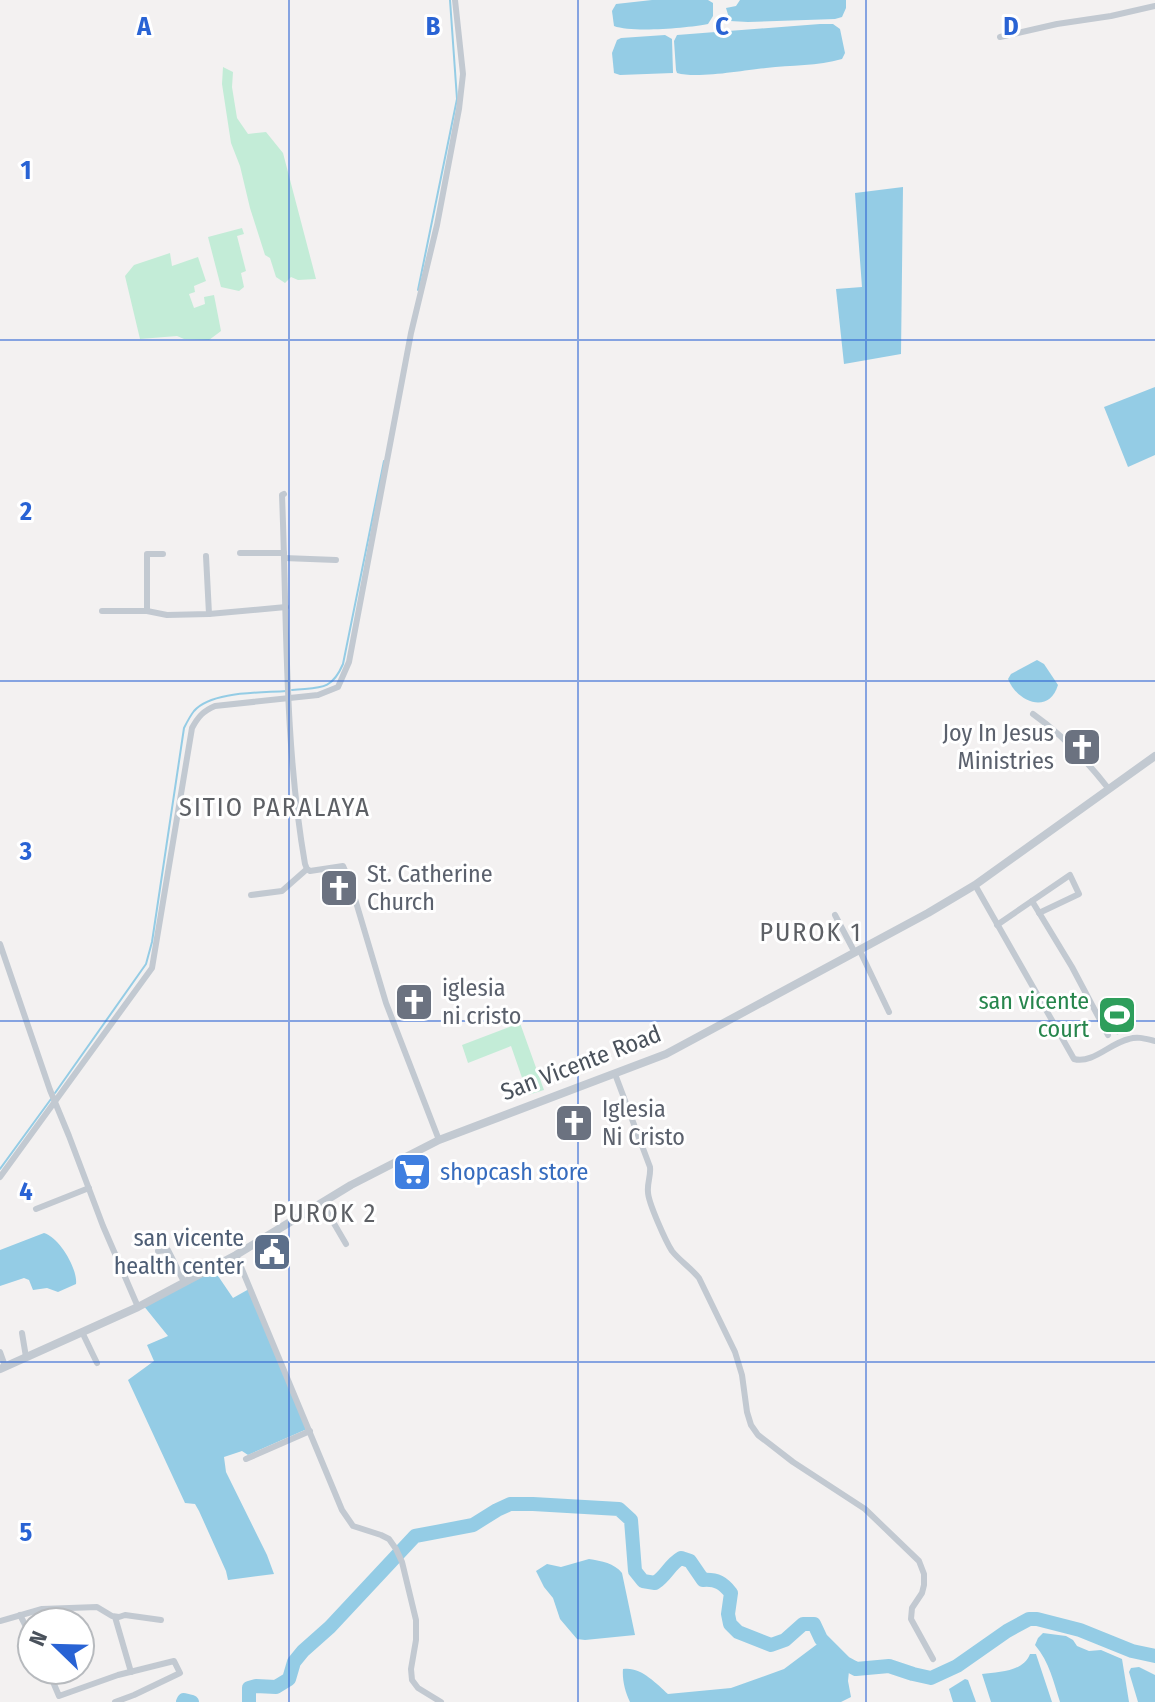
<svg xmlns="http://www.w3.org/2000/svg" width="1155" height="1702" font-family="'Fira Sans Condensed',sans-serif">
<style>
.green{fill:#c3ecd7}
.water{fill:#94cce5}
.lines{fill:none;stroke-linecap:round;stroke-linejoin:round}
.stream{stroke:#94cce5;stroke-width:2}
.river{stroke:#94cce5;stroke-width:14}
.minor{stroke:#c2c9d1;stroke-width:6}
.tertiary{stroke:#c2c9d1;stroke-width:8}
.grid{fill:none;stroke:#2963d4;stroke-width:2;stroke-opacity:0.55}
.labels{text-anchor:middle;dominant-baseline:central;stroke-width:6;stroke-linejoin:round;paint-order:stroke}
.worship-label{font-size:24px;fill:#5b616d;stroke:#fff;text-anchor:start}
.leisure-label{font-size:24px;fill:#27864d;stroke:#fff;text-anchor:end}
.street-label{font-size:24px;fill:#4a525c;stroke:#fff}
.shop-label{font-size:24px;fill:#366cbe;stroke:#fff;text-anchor:start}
.service-label{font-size:24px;fill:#4e5e75;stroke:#fff;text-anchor:end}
.neighbourhood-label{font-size:26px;letter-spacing:2px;fill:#5d6065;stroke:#fff}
.grid-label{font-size:26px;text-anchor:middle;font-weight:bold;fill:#2963d4;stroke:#fff;stroke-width:6;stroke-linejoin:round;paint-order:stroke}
</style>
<rect width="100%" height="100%" fill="#f3f1f1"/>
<!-- green -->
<g class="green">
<polygon points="223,67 233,72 232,87 237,118 248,134 266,132 283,153 316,279 298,280 291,277 285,283 276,277 270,258 265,255 250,208 240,166 231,143 222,84"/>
<polygon points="242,228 244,234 237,236 246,271 241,273 244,287 239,291 221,287 208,237"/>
<polygon points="170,253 172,266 198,257 206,281 194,286 195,292 189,294 194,308 205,304 204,297 214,295 221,331 209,340 184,339 177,336 140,339 125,276 134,265"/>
<polygon points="1117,996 1133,1026 1117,1035 1101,1004"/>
<polygon points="520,1023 544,1090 528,1095 511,1046 468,1063 462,1045"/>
</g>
<!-- water -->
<g class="water">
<path d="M 652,0 L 708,0 L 713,3 L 713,16 L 708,24 C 688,28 632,33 614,26 L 612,11 L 616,4 Z"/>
<polygon points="740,0 846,0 846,8 842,17 835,19 748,22 730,21 726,8 736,6"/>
<path d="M 820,24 L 833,24 L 840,29 L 845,53 L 842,59 C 818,66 791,65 766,68 C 744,70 697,79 677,73 L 676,70 L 674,41 L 677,35 Z"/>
<polygon points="665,35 672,39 673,73 620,75 614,73 612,53 617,40 621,38"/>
<polygon points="903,187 901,354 844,364 836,289 862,287 855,193"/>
<polygon points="1155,387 1155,455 1128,467 1104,407"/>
<path d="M 1037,660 L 1044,664 L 1058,685 C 1049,715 1017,702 1008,679 L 1011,674 Z"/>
<path d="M 44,1233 C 59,1237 78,1269 76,1284 L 58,1292 L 47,1288 L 33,1290 L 29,1280 L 24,1278 L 0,1286 L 0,1250 Z"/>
<polygon points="214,1270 233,1298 249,1289 307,1429 248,1455 242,1451 224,1457 226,1472 267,1555 274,1574 228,1580 226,1571 199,1511 195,1504 185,1503 128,1380 154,1361 147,1345 168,1336 143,1305"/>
<path d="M 589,1559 C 602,1561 614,1563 622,1573 L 635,1635 L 585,1640 L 577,1639 L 560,1619 L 553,1598 L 544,1587 L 536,1571 L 547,1564 L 561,1567 Z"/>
<path d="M 1043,1633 L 1066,1636 L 1073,1640 L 1077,1646 L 1089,1651 L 1101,1650 L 1122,1659 L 1129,1702 L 1060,1702 C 1053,1681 1050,1663 1035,1645 L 1038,1638 Z"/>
<path d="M 820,1642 L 837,1663 L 849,1671 L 848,1681 L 851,1697 L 841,1702 L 630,1702 C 625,1692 622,1679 623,1669 C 640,1666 656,1683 668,1694 L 731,1688 L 784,1669 Z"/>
<path d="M 1030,1654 L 1036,1654 L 1052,1702 L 991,1702 L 982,1674 C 999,1672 1023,1672 1030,1654 Z"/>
<polygon points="1139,1667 1155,1675 1155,1702 1138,1702 1129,1672 1131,1668"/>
<polygon points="965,1679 968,1680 976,1702 953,1702 949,1689"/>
</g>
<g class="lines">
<!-- stream -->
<g class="stream">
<polyline points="418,290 457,99 450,0"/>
<path d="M 292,690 C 319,687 331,692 343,664 L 384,461"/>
<path d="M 55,1093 L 146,964 L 152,942 L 184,728 C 187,722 190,716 194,711 C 211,691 261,693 286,691"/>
<polyline points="0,1169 51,1099"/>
</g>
<!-- river -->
<g class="river">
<polyline points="183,1702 184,1700 192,1702"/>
<path d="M 249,1702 L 249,1688 L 256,1686 L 276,1687 L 289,1679 L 294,1662 L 303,1651 L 330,1627 L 415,1536 L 473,1525 L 497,1510 L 510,1504 L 533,1504 L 619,1509 L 631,1520 L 635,1571 L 643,1581 L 655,1583 C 667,1575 669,1565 681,1558 L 690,1561 L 703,1580 C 717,1579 723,1583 731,1593 L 728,1614 L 730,1624 L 738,1632 L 771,1645 L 785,1640 L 803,1624 L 814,1624 L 821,1639 L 845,1663 L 856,1669 L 889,1666 L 913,1674 L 931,1678 L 957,1666 L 1007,1631 L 1029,1619 L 1037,1619 L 1080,1630 L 1132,1651 L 1155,1656"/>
</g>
<!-- minor -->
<g class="minor">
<polyline points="1000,37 1057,24 1111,16 1155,6"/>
<path d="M 284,494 L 282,495 C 287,617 284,743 305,864 L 307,869 L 310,871 L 343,866 L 350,882 L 386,1003 L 439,1140"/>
<polyline points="240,553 284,553"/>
<polyline points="206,556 209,614"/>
<polyline points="284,558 336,560"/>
<polyline points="102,611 147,611 167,615 209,614 286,607"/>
<polyline points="147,611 147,554 163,554"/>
<path d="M 1033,714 C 1063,735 1086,760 1108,788"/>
<path d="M 975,885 L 1074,1059 C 1093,1064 1110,1043 1129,1039 C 1138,1036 1146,1039 1155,1041"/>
<polyline points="251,895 282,891 307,869"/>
<polyline points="1032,901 1072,967 1108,1035"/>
<polyline points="835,915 855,953"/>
<polyline points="997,925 1070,875 1079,894 1039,913"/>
<polyline points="0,944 50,1090 69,1136 103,1226 138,1307"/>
<polyline points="860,951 889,1012"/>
<path d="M 615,1074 L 650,1167 C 651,1176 647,1183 648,1192 C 648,1202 666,1242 672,1251 C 680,1261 691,1268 699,1278 L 735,1352 L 742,1375 L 747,1412 L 751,1425 L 758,1435 L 793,1462 L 865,1509 L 919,1561 L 924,1574 L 924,1585 L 922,1593 L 912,1608 L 911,1619 L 933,1659"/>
<path d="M 0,1177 L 152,968 L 192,728 C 198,717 203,711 215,706 L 318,695 L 338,687 L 349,662 L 411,333 L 437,225 L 459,109 L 463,74 L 455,0"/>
<polyline points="322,1203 346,1244"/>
<polyline points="36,1209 89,1188"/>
<polyline points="158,1251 168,1250 184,1282"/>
<polyline points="236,1255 342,1510 353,1526 381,1535 389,1539 396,1549 402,1562 416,1620 416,1640 411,1669 412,1680 418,1688 441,1702"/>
<polyline points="82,1332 97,1363"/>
<polyline points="22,1333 26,1357"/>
<polyline points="0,1352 5,1366"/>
<polyline points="246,1459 310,1431"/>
<polyline points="20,1615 32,1638"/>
<polyline points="115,1617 131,1672"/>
<polyline points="0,1621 42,1609 97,1607 112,1616 119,1617 125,1615 161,1620"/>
<polyline points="48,1670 59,1696 118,1675 174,1661 180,1673 134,1695 115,1702"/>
</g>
<!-- tertiary -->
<polyline class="tertiary" points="0,1369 138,1307 236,1255 351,1185 439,1140 666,1054 928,913 975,885 1155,756"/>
</g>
<!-- grid -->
<path class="grid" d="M 289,0 L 289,1702M 578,0 L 578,1702M 866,0 L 866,1702M 0,340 L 1155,340M 0,681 L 1155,681M 0,1021 L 1155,1021M 0,1362 L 1155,1362"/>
<!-- icons -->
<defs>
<g id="church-square" transform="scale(2)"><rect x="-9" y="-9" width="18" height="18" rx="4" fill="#6b7280" stroke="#fff"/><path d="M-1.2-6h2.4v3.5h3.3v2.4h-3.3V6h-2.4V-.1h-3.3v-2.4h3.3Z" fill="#fff"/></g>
<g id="stadium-square" transform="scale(2)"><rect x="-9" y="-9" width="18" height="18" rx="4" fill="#2e9e5b" stroke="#fff"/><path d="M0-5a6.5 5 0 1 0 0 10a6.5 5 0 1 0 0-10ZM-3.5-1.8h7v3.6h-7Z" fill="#fff"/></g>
<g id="supermarket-square" transform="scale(2)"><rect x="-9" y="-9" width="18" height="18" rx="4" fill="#3f7fe0" stroke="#fff"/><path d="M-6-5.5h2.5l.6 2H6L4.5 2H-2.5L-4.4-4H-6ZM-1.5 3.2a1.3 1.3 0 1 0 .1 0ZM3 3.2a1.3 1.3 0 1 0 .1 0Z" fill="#fff"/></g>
<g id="civic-square" transform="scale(2)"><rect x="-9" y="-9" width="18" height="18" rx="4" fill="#5c6f8a" stroke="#fff"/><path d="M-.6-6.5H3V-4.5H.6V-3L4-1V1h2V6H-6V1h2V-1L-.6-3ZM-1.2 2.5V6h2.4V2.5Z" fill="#fff"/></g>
</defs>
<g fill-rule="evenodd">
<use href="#church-square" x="1082" y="747"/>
<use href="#church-square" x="339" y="888"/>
<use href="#church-square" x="414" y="1002"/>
<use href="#stadium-square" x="1117" y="1015"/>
<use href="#church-square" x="574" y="1123"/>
<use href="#supermarket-square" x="412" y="1172"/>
<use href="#civic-square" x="272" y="1252"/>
</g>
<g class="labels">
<!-- worship labels -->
<g class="worship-label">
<text x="1054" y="733" text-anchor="end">Joy In Jesus<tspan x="1054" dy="28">Ministries</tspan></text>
<text x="367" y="874">St. Catherine<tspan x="367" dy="28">Church</tspan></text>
<text x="442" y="988">iglesia<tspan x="442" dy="28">ni cristo</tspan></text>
<text x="602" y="1109">Iglesia<tspan x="602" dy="28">Ni Cristo</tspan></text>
</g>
<!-- leisure labels -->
<g class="leisure-label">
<text x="1089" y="1001">san vicente<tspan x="1089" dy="28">court</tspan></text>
</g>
<!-- street labels -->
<g class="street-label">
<text transform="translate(581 1063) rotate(-21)">San Vicente Road</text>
</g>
<!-- shop labels -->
<g class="shop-label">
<text x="440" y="1172">shopcash store</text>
</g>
<!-- service labels -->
<g class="service-label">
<text x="244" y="1238">san vicente<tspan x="244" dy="28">health center</tspan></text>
</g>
<!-- neighbourhood labels -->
<g class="neighbourhood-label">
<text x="275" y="807">SITIO PARALAYA</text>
<text x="811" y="932">PUROK 1</text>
<text x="325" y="1213">PUROK 2</text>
</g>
</g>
<g class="grid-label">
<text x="144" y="35">A</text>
<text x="433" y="35">B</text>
<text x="722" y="35">C</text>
<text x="1011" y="35">D</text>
<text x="26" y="179">1</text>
<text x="26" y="520">2</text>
<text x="26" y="860">3</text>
<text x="26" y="1200">4</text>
<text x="26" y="1541">5</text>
</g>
<!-- north arrow -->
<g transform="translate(56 1646) rotate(293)"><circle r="38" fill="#ffffff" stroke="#b7babe" stroke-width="2"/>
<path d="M0-6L14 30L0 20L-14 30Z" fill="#2963d4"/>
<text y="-12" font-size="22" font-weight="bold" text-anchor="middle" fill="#4a525c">N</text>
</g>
</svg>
